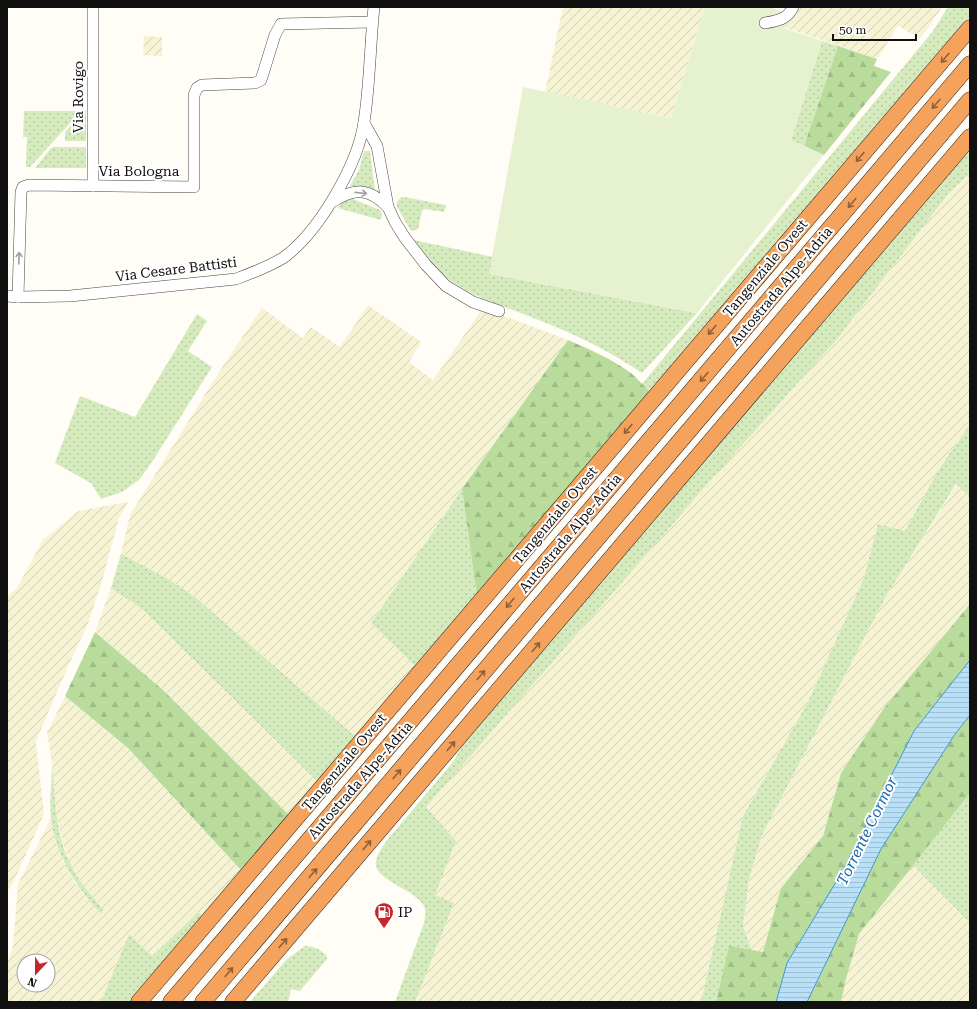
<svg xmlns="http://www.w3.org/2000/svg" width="977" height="1009" font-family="'Roboto Serif',serif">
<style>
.farmland{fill:url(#farmland-furrows);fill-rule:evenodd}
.grass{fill:url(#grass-dots)}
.forest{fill:url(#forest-firs)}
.pitch{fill:#e6f2cf}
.water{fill:url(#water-rules);stroke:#3f96cf}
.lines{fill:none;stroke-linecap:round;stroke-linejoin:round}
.minor-casing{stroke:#444;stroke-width:12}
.highway-casing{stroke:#222;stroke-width:17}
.minor{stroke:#fff;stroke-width:11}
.highway{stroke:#f5a25d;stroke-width:16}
.oneway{stroke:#8e613b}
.oneway2{stroke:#a0a0a0}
.labels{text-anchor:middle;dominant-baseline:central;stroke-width:4;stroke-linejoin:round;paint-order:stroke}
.street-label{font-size:14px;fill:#111;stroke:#fff}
.poi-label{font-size:14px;fill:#111;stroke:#fff;text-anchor:start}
.water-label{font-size:15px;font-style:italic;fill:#1768a6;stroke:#fff}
</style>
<defs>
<pattern id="farmland-furrows" width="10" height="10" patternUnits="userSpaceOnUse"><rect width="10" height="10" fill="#f6f3d4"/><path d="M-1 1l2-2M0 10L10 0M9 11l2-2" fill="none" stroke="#d2cfb5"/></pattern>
<pattern id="grass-dots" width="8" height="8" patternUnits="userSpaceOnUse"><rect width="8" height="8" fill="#d5ebbd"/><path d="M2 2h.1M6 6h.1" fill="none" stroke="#b6c8a1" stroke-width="1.8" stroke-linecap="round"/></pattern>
<pattern id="forest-firs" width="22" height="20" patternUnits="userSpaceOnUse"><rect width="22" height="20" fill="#b9dc9c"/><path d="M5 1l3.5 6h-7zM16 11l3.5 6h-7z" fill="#9ebc85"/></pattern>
<pattern id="water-rules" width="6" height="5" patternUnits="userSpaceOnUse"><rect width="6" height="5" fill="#b9e0f7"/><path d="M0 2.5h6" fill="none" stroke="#9ebfd3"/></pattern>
</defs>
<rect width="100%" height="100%" fill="#fffdf5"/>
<!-- farmland -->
<g class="farmland">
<polygon points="563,7 705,7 671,118 545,92"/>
<polygon points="800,7 942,7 928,28 920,38 898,26 877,59 784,27 796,16"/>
<polygon points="144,36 162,37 162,56 143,55"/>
<polygon points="970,173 970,424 939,469 905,531 878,524 864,578 808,702 743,816 701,1002 415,1002 454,903 435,895 456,841 426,807 719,470 834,343 949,193"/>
<polygon points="368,305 421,342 409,362 433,380 483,308 568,340 462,489 371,623 417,668 356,737 194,596 170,580 121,554 130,515 219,372 262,308 303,338 311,327 340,347"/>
<polygon points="957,484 970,497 970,604 884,708 841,773 823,836 781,888 763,953 752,951 743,926 749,879 762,835 885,598"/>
<polygon points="128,502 119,518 102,581 88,624 69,664 36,741 44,814 13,883 7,892 7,597 17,588 43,540 78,511"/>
<polygon points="111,588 141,608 318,782 289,815 163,690 95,632"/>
<path d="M 65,696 L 128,748 L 241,870 L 203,916 L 198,912 L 152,956 L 129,934 L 101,1002 L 7,1002 L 7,964 L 13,946 L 18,884 L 51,818 L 56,842 L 63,861 L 75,883 L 88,900 L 103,909 L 85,887 L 70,864 L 62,840 L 56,815 L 52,763 L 47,733 ZM 24,961 L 48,961 L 48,985 L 24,985 Z"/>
<polygon points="913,865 970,923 970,1002 841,1002 846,979 859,934"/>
</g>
<!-- grass -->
<g class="grass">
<polygon points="948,7 970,7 970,17 651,393 642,384 933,31"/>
<polygon points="822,41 838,46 804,146 791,140"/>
<polygon points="86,110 86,141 65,141 65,132"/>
<polygon points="24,111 81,111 30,167 26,167 27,137 23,137"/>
<polygon points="52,147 86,147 86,168 35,168"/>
<path d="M 970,150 L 970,173 L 949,193 L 834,343 L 715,475 L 659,540 L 426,807 L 456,841 L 435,895 L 454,903 L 415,1002 L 395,1002 L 424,923 C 425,918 426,913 425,908 C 418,889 372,881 376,861 C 378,852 383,846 388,839 L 453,762 L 465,741 Z"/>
<polygon points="364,151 370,151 375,191 365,187 350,186 359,170"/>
<polygon points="401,197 404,197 446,205 444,212 424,209 422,211 418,229 411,231 397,207 397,202"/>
<polygon points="345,199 353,199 380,210 382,215 381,220 338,208"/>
<path d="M 409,239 L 493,257 L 490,274 L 697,313 L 642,373 C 610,351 573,333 536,319 C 504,306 470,297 443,275 C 430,265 420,251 409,239 Z"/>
<polygon points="197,314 207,321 188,351 212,367 150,465 139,480 122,492 101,499 91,483 55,463 80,396 135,417"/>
<polygon points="970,424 970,497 956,484 885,598 762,835 749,879 743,926 752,951 729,947 716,1002 701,1002 743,816 808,702 864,578 878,524 905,531 939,469"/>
<polygon points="462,489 477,597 417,668 371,623"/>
<polygon points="121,554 170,580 194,596 356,737 318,782 141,608 111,588"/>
<path d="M 52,763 C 55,797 55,832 70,863 C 78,880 91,895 103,909 L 101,914 C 76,887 56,856 51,819 C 49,801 52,781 52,763 Z"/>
<polygon points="970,793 970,923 913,865"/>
<polygon points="198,912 203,916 130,1002 101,1002 129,934 152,956"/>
<path d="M 305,946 C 314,946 319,949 326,955 L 327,959 L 300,991 L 291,989 L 288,1002 L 250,1002 L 287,959 Z"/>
</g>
<!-- forest -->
<g class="forest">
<polygon points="838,46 877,59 874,66 891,72 824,155 804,146"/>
<path d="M 568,340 C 589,349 612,359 631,373 C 638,379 644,386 651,393 L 477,597 L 462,489 Z"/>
<polygon points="970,604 970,660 914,731 842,872 787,963 776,1002 716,1002 729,946 763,952 781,888 823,836 841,773 884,708"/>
<polygon points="95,632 163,690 289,815 241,870 128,748 65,696"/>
<polygon points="970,715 970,793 859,934 846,979 841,1002 807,1002 881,849 955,734"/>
</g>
<!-- pitch -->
<polygon class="pitch" points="705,7 769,7 796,16 784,28 822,41 791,140 824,155 697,313 489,274 523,87 671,118"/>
<!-- water -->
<polygon class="water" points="970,660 970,715 955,734 881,849 807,1002 776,1002 787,963 842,872 914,731"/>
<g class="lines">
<!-- minor casing -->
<g class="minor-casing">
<g id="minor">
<polyline points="93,7 93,186"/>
<path d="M 765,23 C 777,21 788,19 793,7"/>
<polyline points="364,123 377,146 388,207 395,222 405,238 426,265 446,286 473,302 499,311"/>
<path d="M 334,201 C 356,187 370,189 388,207"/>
<path d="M 7,296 L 18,297 L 70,296 L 236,279 C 252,273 268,267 283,258 C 318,233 358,165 364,122 C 370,84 370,45 374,7"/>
<polyline points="18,297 21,192 23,187 29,185 194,187 194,95 197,88 202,85 255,83 261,80 275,35 281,24 372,22"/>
</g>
</g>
<!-- highway casing -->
<g class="highway-casing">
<g id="highway">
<polyline points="139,1002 970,28"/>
<polyline points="171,1002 970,64"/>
<polyline points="203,1002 970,100"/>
<polyline points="233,1002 970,137"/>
</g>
</g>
<!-- minor -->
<use href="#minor" class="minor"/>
<!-- highway -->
<use href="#highway" class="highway"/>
</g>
<!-- one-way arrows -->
<defs><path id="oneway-shaft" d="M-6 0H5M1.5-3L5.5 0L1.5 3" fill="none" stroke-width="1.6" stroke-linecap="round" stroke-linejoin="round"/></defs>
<g class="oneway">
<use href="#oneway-shaft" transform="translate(945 58) rotate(130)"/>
<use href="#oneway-shaft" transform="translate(936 104) rotate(130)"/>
<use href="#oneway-shaft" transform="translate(860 157) rotate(130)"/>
<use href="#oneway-shaft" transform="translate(852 203) rotate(130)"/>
<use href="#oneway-shaft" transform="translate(712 330) rotate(130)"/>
<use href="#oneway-shaft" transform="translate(704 377) rotate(131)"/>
<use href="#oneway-shaft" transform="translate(628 429) rotate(130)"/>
<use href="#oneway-shaft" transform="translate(510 603) rotate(130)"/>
<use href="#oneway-shaft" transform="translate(536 647) rotate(-50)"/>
<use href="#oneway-shaft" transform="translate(481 675) rotate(-50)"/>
<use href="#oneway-shaft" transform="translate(451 746) rotate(-50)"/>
<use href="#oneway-shaft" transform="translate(397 774) rotate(-50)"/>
<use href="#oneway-shaft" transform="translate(367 845) rotate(-50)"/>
<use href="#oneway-shaft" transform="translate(313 873) rotate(-50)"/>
<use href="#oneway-shaft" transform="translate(283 943) rotate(-49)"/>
<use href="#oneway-shaft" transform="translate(229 972) rotate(-50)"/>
</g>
<g class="oneway2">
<use href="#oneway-shaft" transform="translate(361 193) rotate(6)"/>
<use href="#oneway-shaft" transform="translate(19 258) rotate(-88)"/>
</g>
<!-- icons -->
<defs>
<g id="fuel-pin" transform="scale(1)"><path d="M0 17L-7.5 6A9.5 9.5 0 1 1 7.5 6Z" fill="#c4262e" stroke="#fff"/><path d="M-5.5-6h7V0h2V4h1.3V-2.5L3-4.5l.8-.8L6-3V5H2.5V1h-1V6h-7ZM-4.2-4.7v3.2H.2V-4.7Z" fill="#fff"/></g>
</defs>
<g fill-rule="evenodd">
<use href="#fuel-pin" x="384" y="912"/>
</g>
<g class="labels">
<!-- street labels -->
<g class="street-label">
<text transform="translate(78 97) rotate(-90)">Via Rovigo</text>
<text x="139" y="171">Via Bologna</text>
<text transform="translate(765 268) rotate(-50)">Tangenziale Ovest</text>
<text transform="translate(176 269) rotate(-7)">Via Cesare Battisti</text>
<text transform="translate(781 286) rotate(-50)">Autostrada Alpe-Adria</text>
<text transform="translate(555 515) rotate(-50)">Tangenziale Ovest</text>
<text transform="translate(570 533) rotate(-50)">Autostrada Alpe-Adria</text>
<text transform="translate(344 762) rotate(-50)">Tangenziale Ovest</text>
<text transform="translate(360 780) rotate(-49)">Autostrada Alpe-Adria</text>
</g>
<!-- poi labels -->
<g class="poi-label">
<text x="398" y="912">IP</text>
</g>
<!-- water labels -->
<g class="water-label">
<text transform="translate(867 831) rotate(-64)">Torrente Cormor</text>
</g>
</g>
<!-- border -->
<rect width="977" height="1009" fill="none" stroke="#111111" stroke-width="16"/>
<!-- north arrow -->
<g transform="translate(36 973) rotate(202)"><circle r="19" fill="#ffffff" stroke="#a0a0a0"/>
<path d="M0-3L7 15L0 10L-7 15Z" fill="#c4262e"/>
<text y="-6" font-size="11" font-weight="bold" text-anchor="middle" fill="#111111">N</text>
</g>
<!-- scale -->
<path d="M833 34v6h83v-6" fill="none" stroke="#111111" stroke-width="2"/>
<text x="839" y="34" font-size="12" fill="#111111" stroke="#ffffff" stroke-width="3" paint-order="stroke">50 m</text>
</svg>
